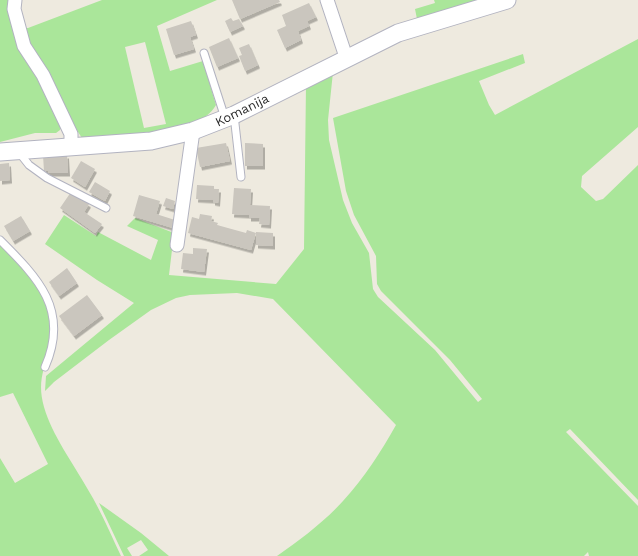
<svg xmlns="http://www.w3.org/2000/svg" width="638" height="556" font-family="'Work Sans',sans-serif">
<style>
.green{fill:#aae69a;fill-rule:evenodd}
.building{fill:#cac6be;filter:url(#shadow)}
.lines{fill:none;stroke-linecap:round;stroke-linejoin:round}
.service-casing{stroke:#b2b3c0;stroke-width:9}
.minor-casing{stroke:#b2b3c0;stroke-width:15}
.tertiary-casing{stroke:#b2b3c0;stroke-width:19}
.service{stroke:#fff;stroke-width:7}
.minor{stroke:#fff;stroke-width:13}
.tertiary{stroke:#fff;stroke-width:17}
.labels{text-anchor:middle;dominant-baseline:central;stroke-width:3;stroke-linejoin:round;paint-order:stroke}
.street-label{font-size:13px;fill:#2c2c2c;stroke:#fff}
</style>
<defs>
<filter id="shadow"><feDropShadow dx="2" dy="3.5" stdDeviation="0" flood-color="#0004"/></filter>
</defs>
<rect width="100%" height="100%" fill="#eeeadf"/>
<!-- green -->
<g class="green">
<polygon points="0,0 11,0 61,121 60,130 56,133 35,133 0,142"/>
<path d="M 102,0 L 217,0 L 157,26 L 170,71 L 203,61 L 216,105 C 197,139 117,135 82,138 L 70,120 L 21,28 L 28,28 ZM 145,42 L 166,124 L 144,128 L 125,47 Z"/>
<polygon points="434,0 482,0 417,19 415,9 435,3"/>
<path d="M 638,39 L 638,127 L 582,176 L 581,187 L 596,201 L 603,199 L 638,165 L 638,500 L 570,429 L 566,432 L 638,506 L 638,556 L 589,556 L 588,552 L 584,556 L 277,556 C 300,540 324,522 343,501 C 364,478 381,452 396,425 L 273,299 L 237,293 L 190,295 L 176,298 L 151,310 L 109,340 L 54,382 L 45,391 L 46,376 L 134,303 L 97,280 L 45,244 L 64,215 L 96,236 L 98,232 L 151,260 L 158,240 L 127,226 L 135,218 L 174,233 L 169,275 L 276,284 L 304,249 L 306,84 L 333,72 L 328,120 L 329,140 L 343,200 L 352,223 L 369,253 L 373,289 L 378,297 L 435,350 L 478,402 L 482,399 L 450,360 L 381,291 L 377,284 L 376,256 L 354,215 L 346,191 L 333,118 L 523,54 L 525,63 L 479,81 L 489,105 L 495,115 Z"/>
<path d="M 0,243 C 27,272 60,305 49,348 C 44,371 37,382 44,407 C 52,435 73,463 87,488 C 100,509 110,533 121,556 L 0,556 L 0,458 L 15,483 L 48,464 L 13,393 L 0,397 Z"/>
<polygon points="99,503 141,533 169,556 139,556 148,550 141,540 127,548 132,556 124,556"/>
</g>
<!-- building -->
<g class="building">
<polygon points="232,0 279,0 280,2 240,19"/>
<polygon points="309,3 316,17 307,21 309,26 298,31 301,40 285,48 277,30 286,26 282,15"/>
<polygon points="231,18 233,21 239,19 243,26 230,32 225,21"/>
<polygon points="191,21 196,35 190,37 194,49 174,55 166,29"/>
<polygon points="229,38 238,58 217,67 209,47"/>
<polygon points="249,44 258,65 245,71 239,56 242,55 239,48"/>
<polygon points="226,143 230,161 200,167 196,148"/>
<polygon points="245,143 263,144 263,166 245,166"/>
<polygon points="43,155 67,155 68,173 48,173 48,171 44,171"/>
<polygon points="81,161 95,169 85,187 71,178"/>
<polygon points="9,163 10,180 0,181 0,164"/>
<polygon points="95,182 110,191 105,201 89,192"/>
<polygon points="197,185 214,186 214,189 219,189 218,203 213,202 213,200 196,199"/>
<polygon points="234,188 251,189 250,205 270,206 269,225 259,224 260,218 249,218 249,215 232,214"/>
<polygon points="71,192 89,204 84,212 102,224 95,233 60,208"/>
<polygon points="139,195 160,201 156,214 175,220 173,228 133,216"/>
<polygon points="166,198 175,201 173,209 163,206"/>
<polygon points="200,214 212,216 211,221 218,223 217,225 246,233 247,230 256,233 251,250 188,233 192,217 199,219"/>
<polygon points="21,216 30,231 13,241 4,226"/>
<polygon points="256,232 273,233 273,246 256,245"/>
<polygon points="193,248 207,249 204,272 181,269 183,253 193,254"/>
<polygon points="67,268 77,283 59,296 49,282"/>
<polygon points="87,295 102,315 74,336 59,316"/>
</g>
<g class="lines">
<!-- service casing -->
<g class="service-casing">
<g id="service">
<polyline points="204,53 225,118"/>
<polyline points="234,115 241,177"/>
<polyline points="18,151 29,165 47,178 106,208"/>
<path d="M 0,240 C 38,278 70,310 45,367"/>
</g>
</g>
<!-- minor casing -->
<g class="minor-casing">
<g id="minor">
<polyline points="15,0 14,9 24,46 43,75 71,134 71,148"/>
<polyline points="327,0 346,57"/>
<polyline points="177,245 193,131"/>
</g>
</g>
<!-- tertiary casing -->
<g class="tertiary-casing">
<polyline id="tertiary" points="0,152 151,141 193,131 234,115 398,33 507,0"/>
</g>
<!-- service -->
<use href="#service" class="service"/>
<!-- minor -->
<use href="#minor" class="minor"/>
<!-- tertiary -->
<use href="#tertiary" class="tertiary"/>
</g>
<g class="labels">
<!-- street labels -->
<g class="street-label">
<text transform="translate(242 110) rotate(-26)">Komanija</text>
</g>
</g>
</svg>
